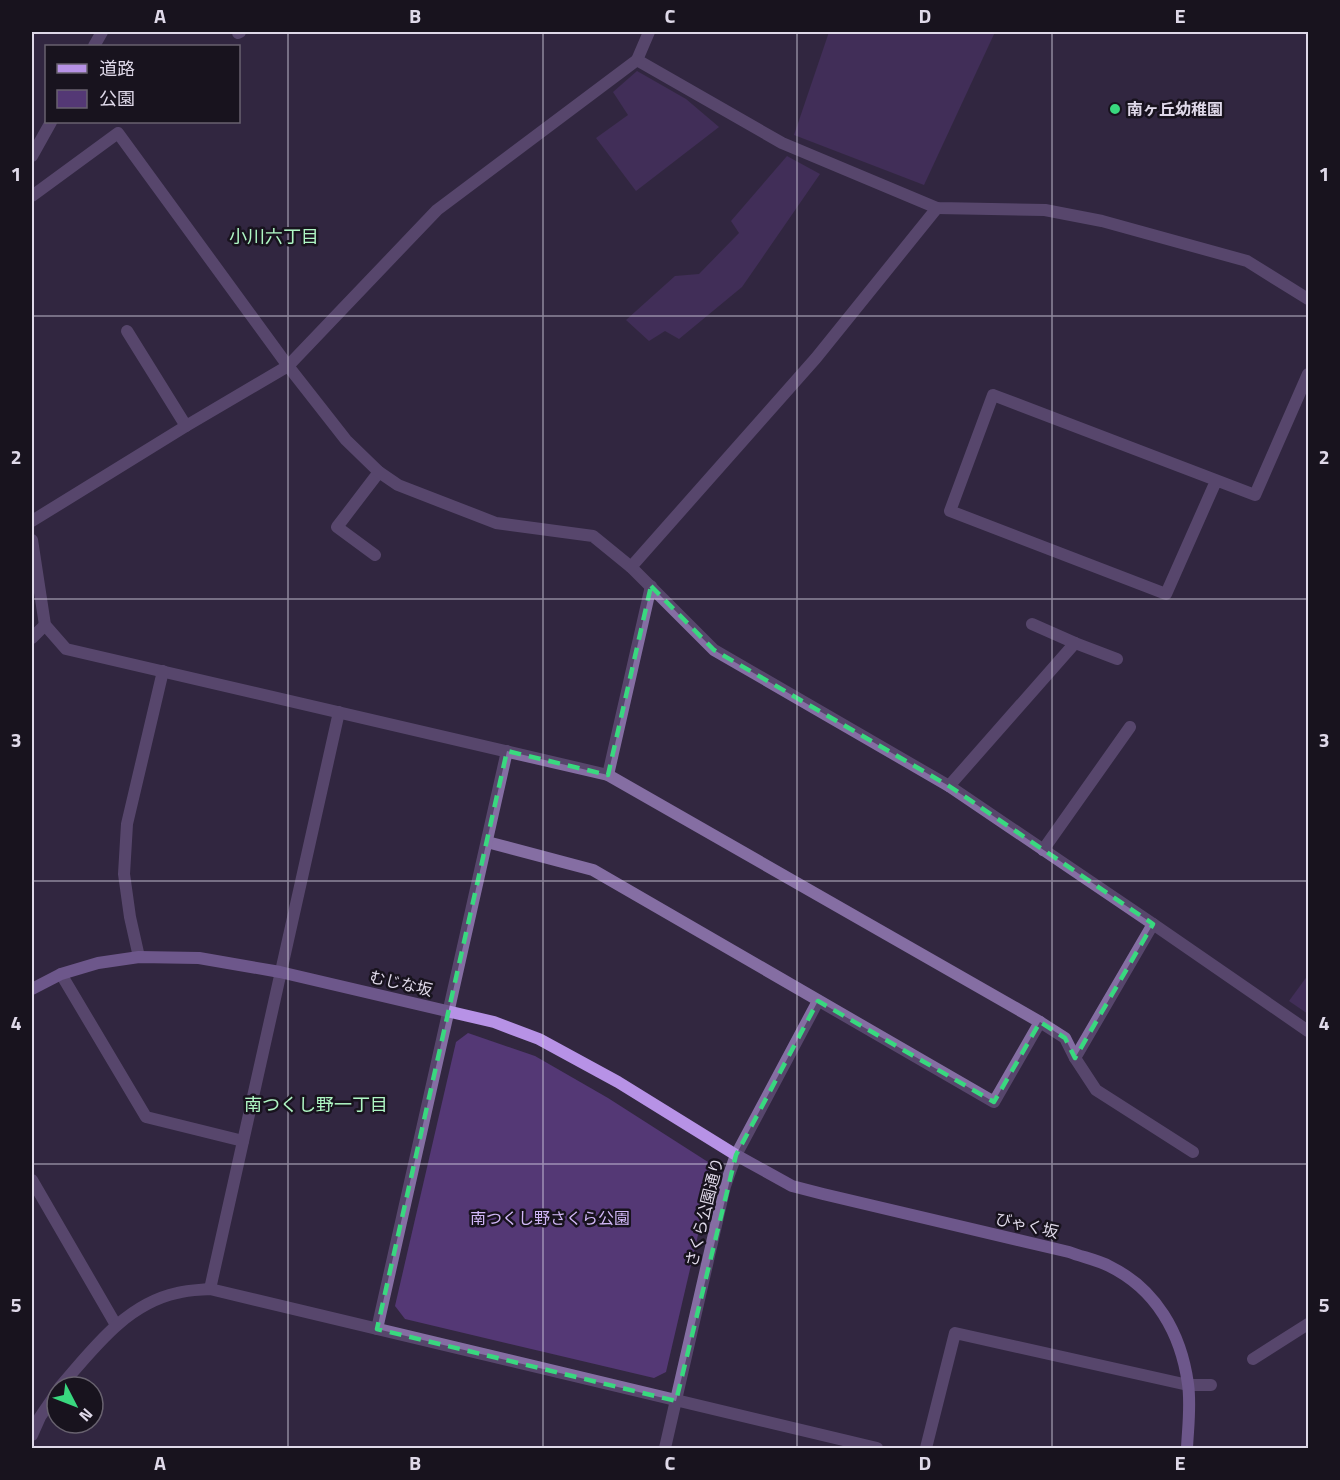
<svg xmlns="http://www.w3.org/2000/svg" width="1340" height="1480" font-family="'Titillium Web','Noto Sans JP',sans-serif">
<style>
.green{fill:#543875}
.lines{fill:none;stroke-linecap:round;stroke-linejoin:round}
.lane{stroke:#856ea3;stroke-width:12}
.street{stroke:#856ea3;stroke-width:12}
.secondary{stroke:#b792e6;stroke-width:12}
.marked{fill:none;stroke:#39d87f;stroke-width:4.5;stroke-dasharray:12 8;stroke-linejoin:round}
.grid{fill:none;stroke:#dfd9e9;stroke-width:1.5;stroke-opacity:0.55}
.poi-dot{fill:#39d87f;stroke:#18131e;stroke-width:2}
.labels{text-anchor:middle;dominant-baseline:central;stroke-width:5;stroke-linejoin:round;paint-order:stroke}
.poi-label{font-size:16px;font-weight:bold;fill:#dfd9e9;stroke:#18131e;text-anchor:start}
.street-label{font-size:16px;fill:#dfd9e9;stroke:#18131e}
.park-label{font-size:16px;fill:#d2b8f8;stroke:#18131e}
.neighbourhood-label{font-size:18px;fill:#aff7c4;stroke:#18131e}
.neatline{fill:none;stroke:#dfd9e9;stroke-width:2}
.grid-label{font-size:20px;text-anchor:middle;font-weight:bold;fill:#dfd9e9}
</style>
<rect width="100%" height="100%" fill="#322740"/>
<!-- green -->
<g class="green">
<polygon points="829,32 995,32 924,185 794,135"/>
<polygon points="637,71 686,99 719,127 636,191 596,138 628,115 613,92"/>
<polygon points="787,156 820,174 742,287 679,339 665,331 649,341 626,320 675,276 699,274 739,233 731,221"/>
<polygon points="1308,975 1308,1014 1289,1001"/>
<polygon points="468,1033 535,1056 608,1098 708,1162 712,1175 666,1372 654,1378 405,1319 395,1306 456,1042"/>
</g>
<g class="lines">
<!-- lane -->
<g class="lane">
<polyline points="238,33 240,32"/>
<polyline points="127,331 186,426"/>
<polyline points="1216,481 1166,594 950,511 993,395 1255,495 1308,374"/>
<polyline points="375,555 337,527 379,472"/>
<polyline points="1075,643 1117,659"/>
<polyline points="949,786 1075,643 1032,624"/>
<polyline points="1043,850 1130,727"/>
</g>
<!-- street -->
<g class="street">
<polyline points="94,46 102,32"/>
<polyline points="637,60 649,32"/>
<polyline points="32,156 51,122"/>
<polyline points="32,196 118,133 288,366 346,440 379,472 398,485 496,523 593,536 631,567 714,650 949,786 1153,924 1308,1031"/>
<polyline points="32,521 186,426 288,366 437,210 637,60 782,143 937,208 1045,210 1102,221 1247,261 1308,299"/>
<polyline points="32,540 45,625 66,649 608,775 1040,1022 1065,1038 1075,1058"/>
<polyline points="631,567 816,358 937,208"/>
<polyline points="32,638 45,625"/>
<polyline points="608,775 651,586"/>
<polyline points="487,842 593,870 994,1102 1040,1022"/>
<polyline points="1153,924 1075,1058 1096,1090 1193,1152"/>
<polyline points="139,957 130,917 124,874 127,824 163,671"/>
<polyline points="61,974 146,1117 243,1141"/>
<polyline points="32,1180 116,1325"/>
<polyline points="210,1289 339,712"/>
<polyline points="377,1329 507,751"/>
<polyline points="1253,1359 1308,1324"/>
<path d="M 60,1387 C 93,1349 126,1304 177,1293 C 188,1290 199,1290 210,1289 L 877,1448"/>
<polyline points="32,1435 40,1417 57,1392"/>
<polyline points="665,1448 725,1186 736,1155 818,1001"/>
<polyline points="926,1448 955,1333 1188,1385 1211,1385"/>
</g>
<!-- secondary -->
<path class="secondary" d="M 32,989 L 61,974 L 98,963 L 139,957 L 199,958 L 280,972 L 494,1022 L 539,1039 L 618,1082 L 736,1155 L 792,1186 L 823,1194 L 1069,1252 C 1082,1257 1097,1260 1109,1266 C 1156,1289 1181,1333 1188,1384 C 1191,1405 1188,1427 1187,1448"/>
</g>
<!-- marked area -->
<path d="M0 0H1340V1480H0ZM 651,586 L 714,650 L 949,786 L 1153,924 L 1075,1058 L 1065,1038 L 1040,1022 L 994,1102 L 818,1001 L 736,1155 L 676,1401 L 377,1329 L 507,751 L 608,775 Z" fill="#322740" fill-opacity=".55" fill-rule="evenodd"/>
<path class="marked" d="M 651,586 L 714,650 L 949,786 L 1153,924 L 1075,1058 L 1065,1038 L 1040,1022 L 994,1102 L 818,1001 L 736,1155 L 676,1401 L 377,1329 L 507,751 L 608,775 Z"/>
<!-- grid -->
<path class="grid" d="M 288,32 L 288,1448M 543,32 L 543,1448M 797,32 L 797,1448M 1052,32 L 1052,1448M 32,316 L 1308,316M 32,599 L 1308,599M 32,881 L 1308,881M 32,1164 L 1308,1164"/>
<!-- markers -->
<circle class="poi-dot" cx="1115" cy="109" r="6"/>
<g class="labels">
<!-- poi labels -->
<g class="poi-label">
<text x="1127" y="109">南ヶ丘幼稚園</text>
</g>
<!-- street labels -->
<g class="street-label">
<text transform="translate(401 983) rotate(13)">むじな坂</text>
<text transform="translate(704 1212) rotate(-76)">さくら公園通り</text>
<text transform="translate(1027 1225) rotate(13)">びゃく坂</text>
</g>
<!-- park labels -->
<g class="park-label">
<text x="550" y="1218">南つくし野さくら公園</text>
</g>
<!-- neighbourhood labels -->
<g class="neighbourhood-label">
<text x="274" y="236">小川六丁目</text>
<text x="316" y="1104">南つくし野一丁目</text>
</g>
</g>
<!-- border -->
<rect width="1340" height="1480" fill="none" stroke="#18131e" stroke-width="66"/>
<!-- legend -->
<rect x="45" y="45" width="195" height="78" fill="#18131e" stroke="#68626f" stroke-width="1.5"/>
<rect x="57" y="64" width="30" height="9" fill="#b792e6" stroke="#68626f" stroke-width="1.5"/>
<text x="99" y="75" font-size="18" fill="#dfd9e9">道路</text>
<rect x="57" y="90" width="30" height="18" fill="#543875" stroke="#68626f" stroke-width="1.5"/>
<text x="99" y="105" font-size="18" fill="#dfd9e9">公園</text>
<!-- north arrow -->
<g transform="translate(75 1405) rotate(132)"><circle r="28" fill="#18131e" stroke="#68626f" stroke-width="1.5"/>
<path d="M0-4.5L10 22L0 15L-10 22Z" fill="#39d87f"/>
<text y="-9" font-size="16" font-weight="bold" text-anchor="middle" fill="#dfd9e9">N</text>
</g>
<rect x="33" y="33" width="1274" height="1414" class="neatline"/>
<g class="grid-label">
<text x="160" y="23">A</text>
<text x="415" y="23">B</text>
<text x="670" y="23">C</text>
<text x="925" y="23">D</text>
<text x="1180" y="23">E</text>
<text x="16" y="181">1</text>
<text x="1324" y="181">1</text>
<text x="16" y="464">2</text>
<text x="1324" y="464">2</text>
<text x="16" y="747">3</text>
<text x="1324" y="747">3</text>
<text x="16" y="1030">4</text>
<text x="1324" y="1030">4</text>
<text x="16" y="1312">5</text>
<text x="1324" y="1312">5</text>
<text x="160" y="1470">A</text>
<text x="415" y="1470">B</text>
<text x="670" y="1470">C</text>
<text x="925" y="1470">D</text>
<text x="1180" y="1470">E</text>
</g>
</svg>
